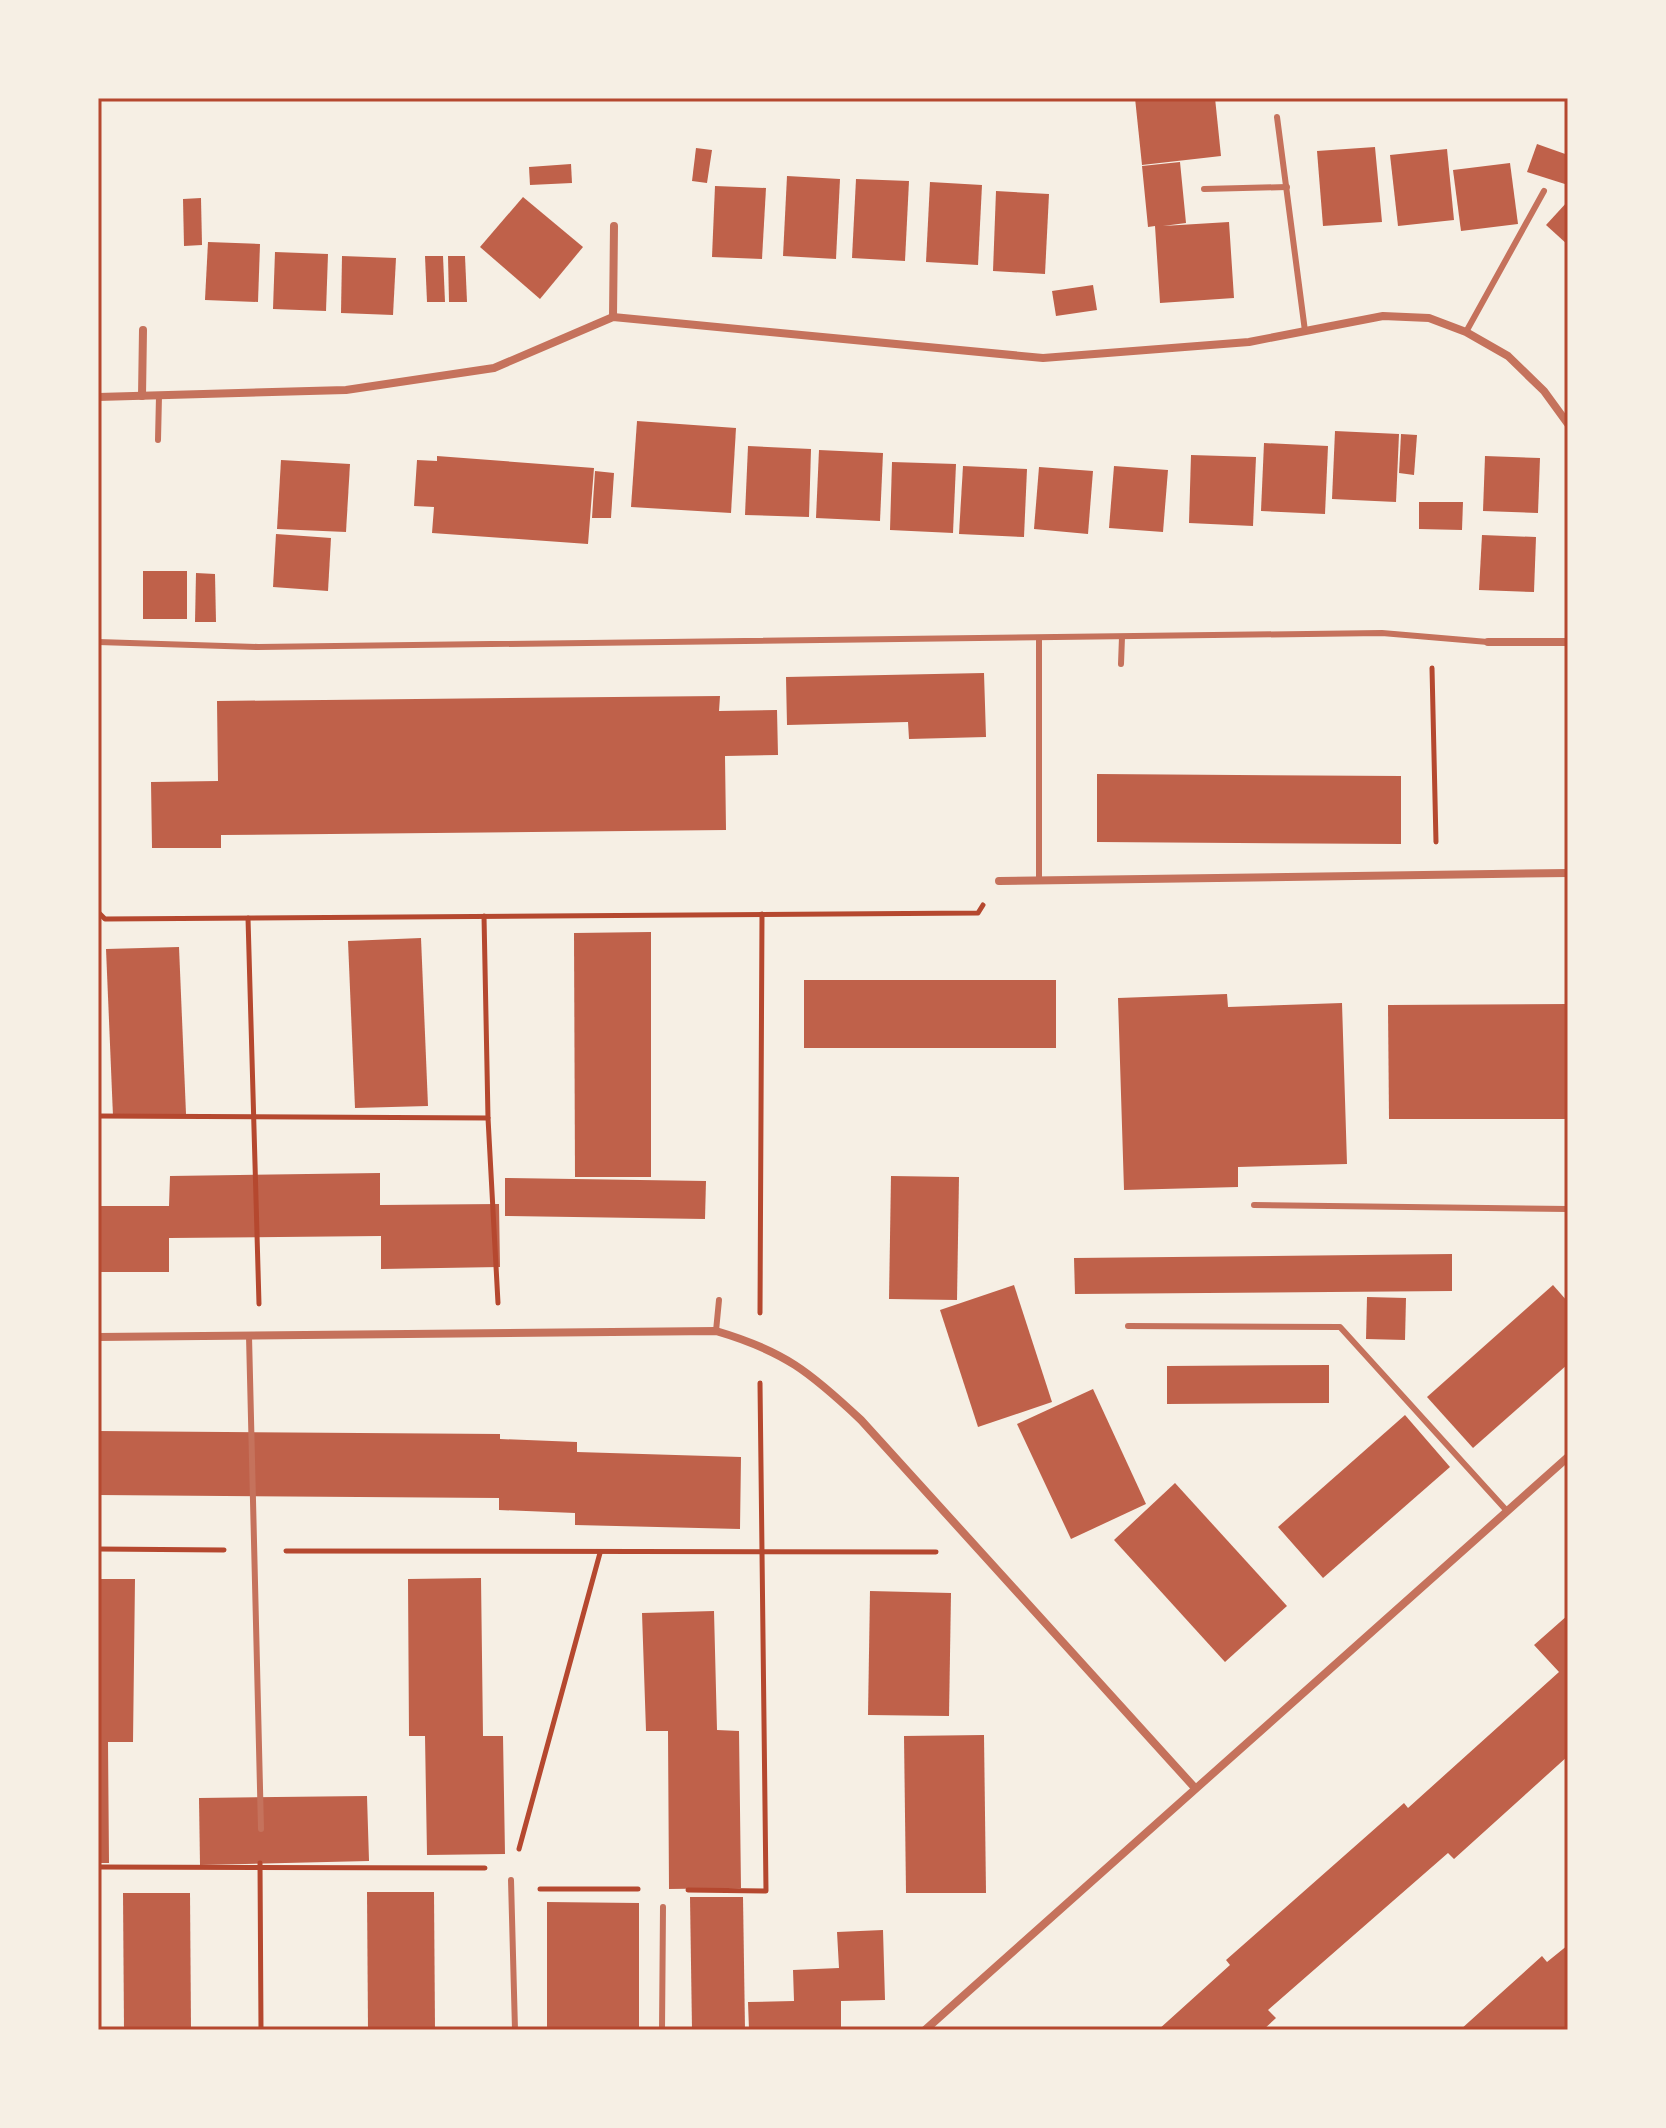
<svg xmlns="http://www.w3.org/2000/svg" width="1666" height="2128" font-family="Raleway,sans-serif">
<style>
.building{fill:#bf614a}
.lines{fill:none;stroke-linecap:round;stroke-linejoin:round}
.path{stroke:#b5482f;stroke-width:5}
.service{stroke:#c5725c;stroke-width:6}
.minor{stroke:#c5725c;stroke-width:8}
.neatline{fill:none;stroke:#b5482f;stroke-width:3}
</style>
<rect width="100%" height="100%" fill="#f6efe4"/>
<!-- building -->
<g class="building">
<polygon points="1135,98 1215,98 1221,156 1142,165"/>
<polygon points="1537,144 1568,155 1568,185 1527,172"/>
<polygon points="1375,147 1382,222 1323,226 1317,151"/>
<polygon points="696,148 712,150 707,183 692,181"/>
<polygon points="1447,149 1454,220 1398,226 1390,155"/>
<polygon points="1180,162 1186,223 1163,226 1229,222 1234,298 1160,303 1155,226 1148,227 1142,166"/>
<polygon points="1510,163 1518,224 1461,231 1453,170"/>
<polygon points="571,164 572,183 530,185 529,167"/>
<polygon points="787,176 840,179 836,259 783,256"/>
<polygon points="856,179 909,181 905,261 852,258"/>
<polygon points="930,182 982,185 978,265 926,262"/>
<polygon points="715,186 766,188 762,259 712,257"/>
<polygon points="996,191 1049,194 1045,274 993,271"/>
<polygon points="523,197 583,247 540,299 480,247"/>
<polygon points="201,198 202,245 184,246 183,199"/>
<polygon points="1568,201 1568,245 1546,225"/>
<polygon points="208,242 260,244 258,302 205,300"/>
<polygon points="275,252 328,254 326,311 273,309"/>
<polygon points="342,256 396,258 393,315 341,313"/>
<polygon points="425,256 443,256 445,302 427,302"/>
<polygon points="448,256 465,256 467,302 449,302"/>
<polygon points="1093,285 1097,310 1056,316 1052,291"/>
<polygon points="637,421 736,428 731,513 631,507"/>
<polygon points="1335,431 1399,434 1396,502 1332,499"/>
<polygon points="1401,434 1417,435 1414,475 1399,473"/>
<polygon points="1264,443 1328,446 1325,514 1261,511"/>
<polygon points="748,446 811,449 809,517 745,515"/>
<polygon points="819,450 883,453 880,521 816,518"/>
<polygon points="1191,455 1256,457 1253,526 1189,523"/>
<polygon points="437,456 594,468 588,544 432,533 434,507 414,506 417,460 437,461"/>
<polygon points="1485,456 1540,458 1538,513 1483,511"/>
<polygon points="281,460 350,464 346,532 277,529"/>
<polygon points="892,462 956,464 953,533 890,530"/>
<polygon points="963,466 1027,469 1024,537 959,534"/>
<polygon points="1114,466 1168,470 1163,532 1109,528"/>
<polygon points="1039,467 1093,471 1088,534 1034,529"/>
<polygon points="595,471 614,473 611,518 592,518"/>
<polygon points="1419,502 1463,502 1462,530 1419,529"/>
<polygon points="276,534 331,538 328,591 273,587"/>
<polygon points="1482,535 1536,537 1534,592 1479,590"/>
<rect x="143" y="571" width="44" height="48"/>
<polygon points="196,573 215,574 216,622 195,622"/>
<polygon points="984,673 986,737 909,739 908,722 787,725 786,677"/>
<polygon points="720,696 719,711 777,710 778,755 725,756 726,830 221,835 221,848 152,848 151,782 218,781 217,701"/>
<polygon points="1097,774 1401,776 1401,844 1097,842"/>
<polygon points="651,932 651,1177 575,1177 574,933"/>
<polygon points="421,938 428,1106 355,1108 348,941"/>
<polygon points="179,947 186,1114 113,1116 106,949"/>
<rect x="804" y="980" width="252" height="68"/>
<polygon points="1227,994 1228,1007 1342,1003 1347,1164 1238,1167 1238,1187 1124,1190 1118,998"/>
<polygon points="1568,1004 1568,1119 1389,1119 1388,1005"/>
<polygon points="380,1173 380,1205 499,1204 500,1267 381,1269 381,1236 169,1238 169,1272 98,1272 98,1206 169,1206 170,1176"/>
<polygon points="891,1176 959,1177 957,1300 889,1299"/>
<polygon points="505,1178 706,1181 705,1219 505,1216"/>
<polygon points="1452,1254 1452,1291 1075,1294 1074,1258"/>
<polygon points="1014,1285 1052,1402 978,1427 940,1310"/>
<polygon points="1553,1285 1568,1302 1568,1364 1473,1448 1427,1397"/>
<polygon points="1367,1297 1406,1298 1405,1340 1366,1339"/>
<polygon points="1329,1365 1329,1403 1167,1404 1167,1366"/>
<polygon points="1093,1389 1146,1504 1071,1539 1017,1424"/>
<polygon points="1405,1415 1450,1467 1323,1578 1278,1527"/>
<polygon points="98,1431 500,1434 500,1439 577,1442 577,1452 741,1457 740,1529 575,1525 575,1513 499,1510 499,1498 98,1495"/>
<polygon points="1175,1483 1287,1606 1225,1662 1114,1540"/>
<polygon points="481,1578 483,1736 503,1736 505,1854 427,1855 425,1736 409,1736 408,1579"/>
<polygon points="98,1579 135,1579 133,1742 108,1742 109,1863 98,1863"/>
<polygon points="870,1591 951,1593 949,1716 868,1715"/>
<polygon points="714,1611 717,1730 739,1731 741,1888 669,1889 668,1731 646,1731 642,1613"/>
<polygon points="1568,1615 1568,1756 1454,1859 1448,1853 1268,2010 1276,2018 1263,2030 1158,2030 1230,1965 1226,1960 1404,1803 1408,1808 1559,1672 1534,1645"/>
<polygon points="984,1735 986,1893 906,1893 904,1736"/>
<polygon points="367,1796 369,1861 200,1865 199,1798"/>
<polygon points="367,1892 434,1892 435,2030 368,2030"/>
<polygon points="123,1893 190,1893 191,2030 124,2030"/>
<polygon points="690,1897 743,1897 745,2030 692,2030"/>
<polygon points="547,1902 639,1903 639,2030 547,2030"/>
<polygon points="883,1930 885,2000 841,2001 841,2030 749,2030 748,2002 794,2001 793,1970 839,1968 837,1932"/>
<polygon points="1568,1945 1568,2025 1563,2030 1460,2030 1542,1956 1547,1962"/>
</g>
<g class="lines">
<!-- path -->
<g class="path">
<polyline points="1432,668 1436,842"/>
<polyline points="98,912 105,919 978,913 983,905"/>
<polyline points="484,916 488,1118 498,1303"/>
<polyline points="248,918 259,1304"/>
<polyline points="98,1116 488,1118"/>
<polyline points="760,1313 762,914"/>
<polyline points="98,1549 224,1550"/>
<polyline points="286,1551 936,1552"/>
<polyline points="519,1849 600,1553"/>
<polyline points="260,1863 261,2030"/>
<polyline points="98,1867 485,1868"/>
<polyline points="540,1889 638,1889"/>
<polyline points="688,1890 766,1891 760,1383"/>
</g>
<!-- service -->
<g class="service">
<polyline points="1277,117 1305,331"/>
<polyline points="1204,189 1287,187"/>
<polyline points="1466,332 1544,191"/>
<polyline points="158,440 159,396"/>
<polyline points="98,642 258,647 1382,633 1488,642"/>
<polyline points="1121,664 1122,637"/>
<polyline points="1039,881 1039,638"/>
<polyline points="1254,1205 1568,1209"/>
<polyline points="1128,1326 1340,1327 1507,1511"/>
<polyline points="716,1331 719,1300"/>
<polyline points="249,1336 261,1829"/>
<polyline points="511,1880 515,2030"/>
<polyline points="662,2030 663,1907"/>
</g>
<!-- minor -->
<g class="minor">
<polyline points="613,317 614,226"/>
<polyline points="142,396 143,330"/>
<polyline points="98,397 346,390 494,368 613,317 1043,358 1249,342 1383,316 1429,318 1466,332 1508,356 1544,391 1568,424"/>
<polyline points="1488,642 1568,642"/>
<polyline points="999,881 1568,873"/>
<path d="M 98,1337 L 716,1331 C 784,1351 810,1372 861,1420 L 1195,1788"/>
<polyline points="925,2030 1568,1457"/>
</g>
</g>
<!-- border -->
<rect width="1666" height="2128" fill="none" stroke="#f6efe4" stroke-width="200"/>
<rect x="100" y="100" width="1466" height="1928" class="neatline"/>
</svg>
